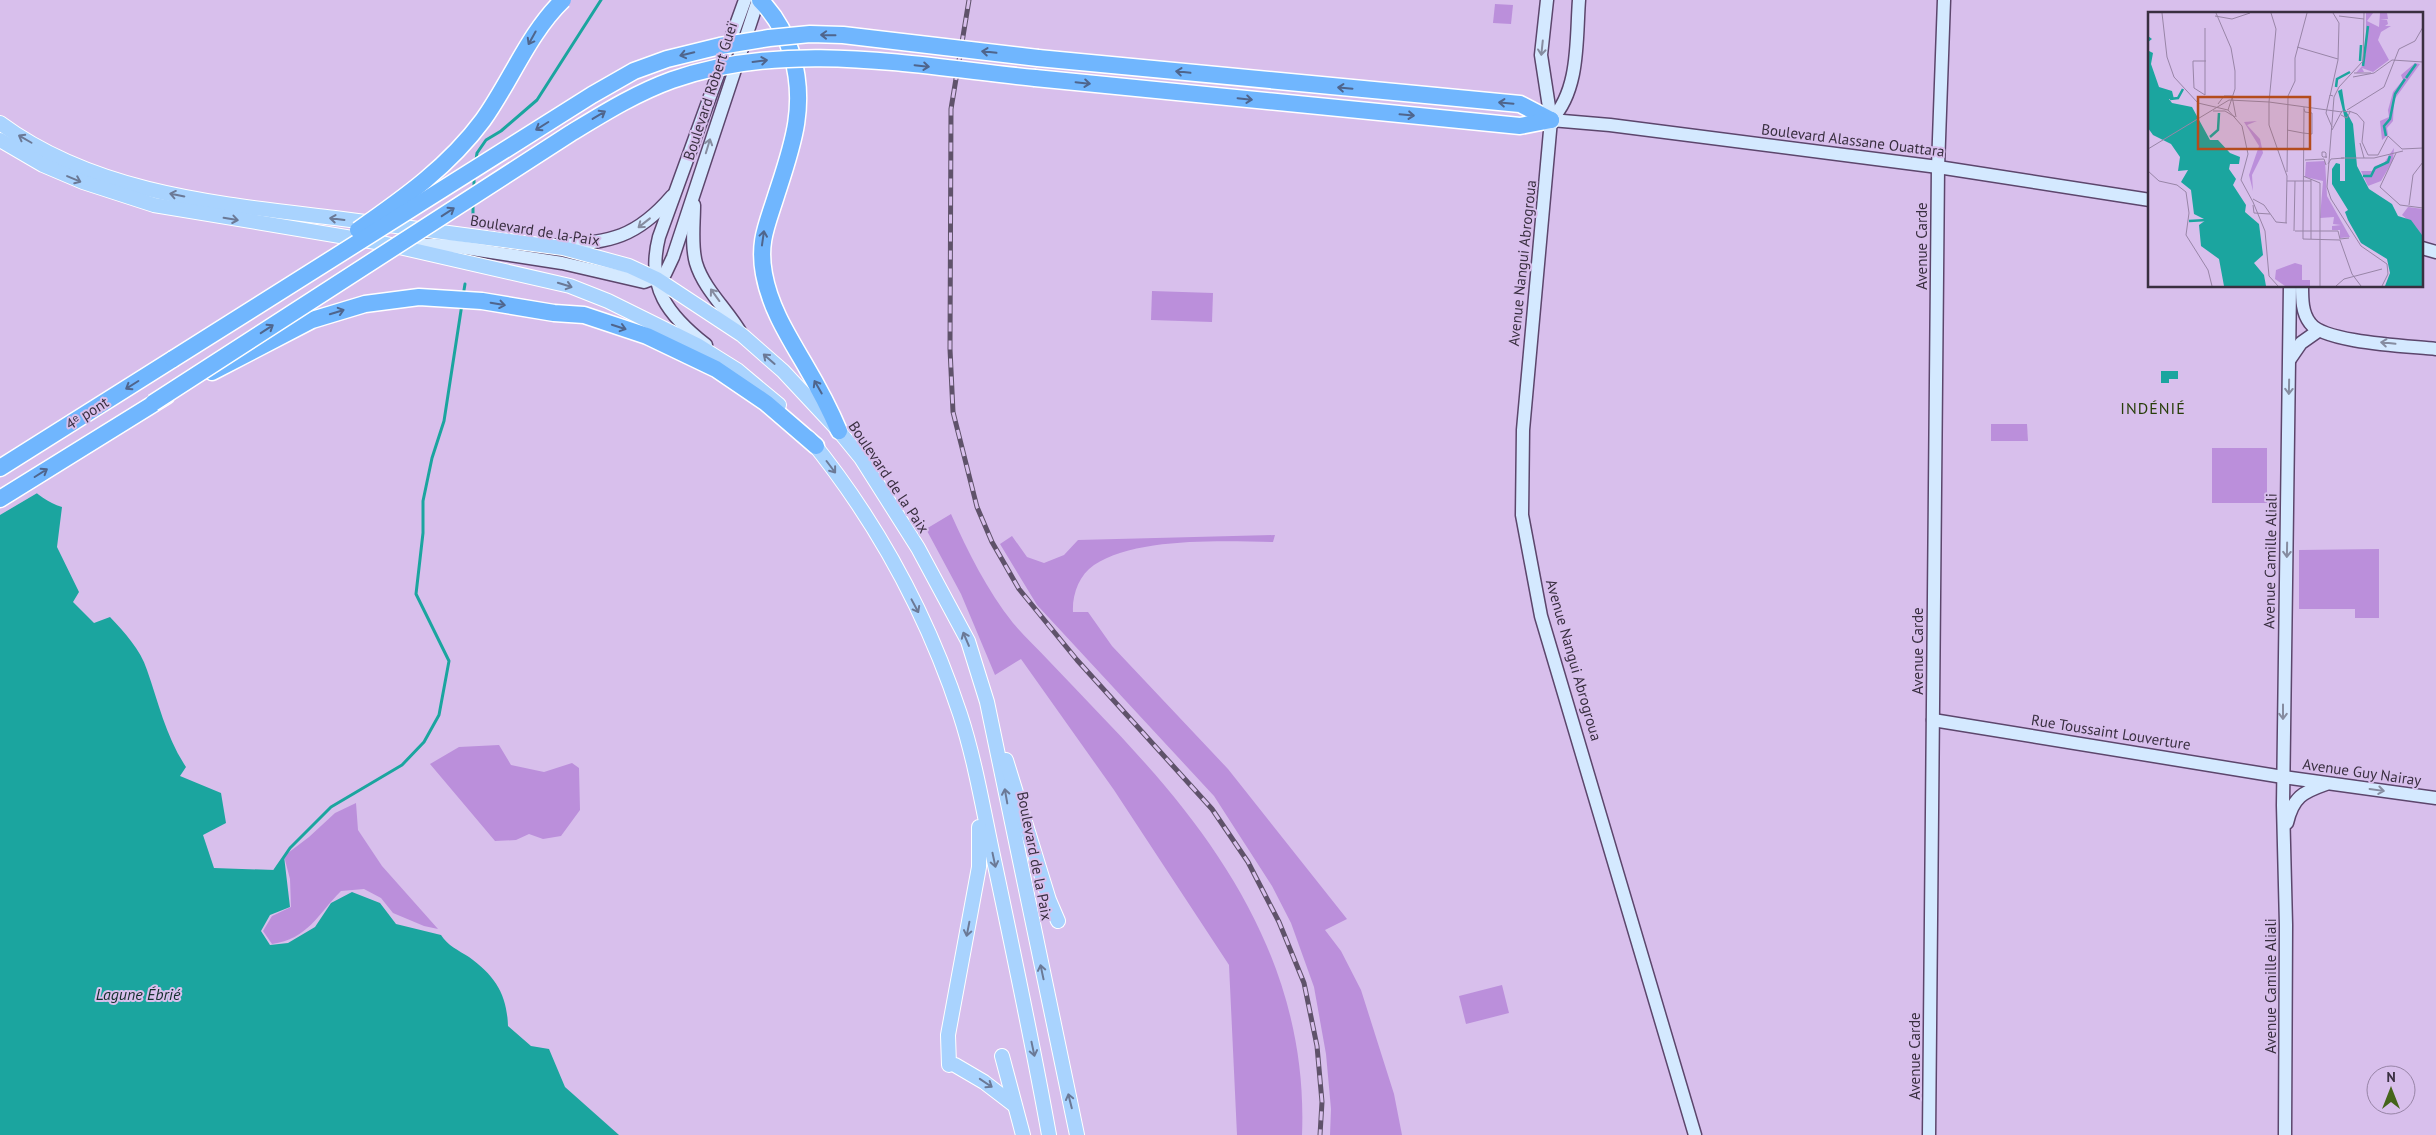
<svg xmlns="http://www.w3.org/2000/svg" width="2436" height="1135" font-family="'PT Sans',sans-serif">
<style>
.green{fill:#bb8fdb}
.water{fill:#1ba59f}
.pier{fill:#d8bfec}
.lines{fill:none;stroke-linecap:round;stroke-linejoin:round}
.stream{stroke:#1ba59f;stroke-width:3}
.secondary-casing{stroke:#5c466c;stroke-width:15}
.primary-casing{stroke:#fff;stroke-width:16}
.highway-casing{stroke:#fff;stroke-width:19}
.secondary{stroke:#d4e9ff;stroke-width:12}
.primary{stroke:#a9d3fe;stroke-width:14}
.highway{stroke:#70b6fe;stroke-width:16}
.rail-casing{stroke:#5f526a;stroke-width:5}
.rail{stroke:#d8bfec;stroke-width:3;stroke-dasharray:9;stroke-linecap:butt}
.highway-bridge-casing{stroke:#fff;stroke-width:19;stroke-linecap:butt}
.highway-bridge{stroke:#70b6fe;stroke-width:16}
.oneway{stroke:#4f658c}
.oneway2{stroke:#868ca0}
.oneway3{stroke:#6b7996}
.labels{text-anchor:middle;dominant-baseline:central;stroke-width:4;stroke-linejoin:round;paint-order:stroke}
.street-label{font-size:15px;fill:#392f40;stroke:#d8bfec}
.neighbourhood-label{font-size:16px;letter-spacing:1px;fill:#283e0a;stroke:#d8bfec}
.water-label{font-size:16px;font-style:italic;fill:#142f2d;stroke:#d8bfec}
.inset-river{fill:none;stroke:#1ba59f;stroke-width:2.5}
.inset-road{fill:none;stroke:#9885a7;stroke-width:1}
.view{fill:#b44c1c;fill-opacity:0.15;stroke:#b44c1c;stroke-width:2.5}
.inset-edge{fill:none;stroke:#392f40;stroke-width:2.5}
</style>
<rect width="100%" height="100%" fill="#d8bfec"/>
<!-- green -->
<g class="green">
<polygon points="1495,4 1513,5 1511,24 1493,23"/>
<polygon points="1152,291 1213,293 1212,322 1151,320"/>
<polygon points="1991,424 2027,424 2028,441 1991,441"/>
<rect x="2212" y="448" width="55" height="55"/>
<path d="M 951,514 C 968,552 987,590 1013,623 C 1024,636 1037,648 1049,661 C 1081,695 1114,728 1145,763 C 1240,869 1308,988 1302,1135 L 1237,1135 L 1229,965 L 1114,790 L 1021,659 L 995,675 L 961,594 L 926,529 Z"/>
<path d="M 1275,535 L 1273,542 C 1223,541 1136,537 1094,565 C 1079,575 1072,595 1073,612 L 1088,612 L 1112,646 L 1228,769 L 1347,919 L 1325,930 L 1341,951 L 1361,990 L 1394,1094 L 1402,1135 L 1330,1135 L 1331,1109 L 1326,1054 L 1314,987 L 1291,923 L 1272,886 L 1214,796 L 1037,605 L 1000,544 L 1012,536 L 1027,557 L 1044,563 L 1064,555 L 1078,540 Z"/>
<polygon points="2379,549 2379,618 2355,618 2355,609 2299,609 2299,550"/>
<polygon points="499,745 511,765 544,772 572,763 579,768 580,810 561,836 543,839 529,834 516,840 495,841 430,764 459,747"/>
<path d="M 356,803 L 358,830 L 382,866 L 438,929 L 424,926 L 393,913 L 381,898 L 364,889 L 341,891 C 317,915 308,939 272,944 L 263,931 L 272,916 L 291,907 L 290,879 L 284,856 L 309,837 L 335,813 Z"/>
<polygon points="1502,985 1509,1013 1466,1024 1459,996"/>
</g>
<!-- water -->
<g class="water">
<polygon points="2161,371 2178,371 2178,379 2169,379 2169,383 2161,383"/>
<path d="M 0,453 C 18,474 34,498 62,507 L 57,547 L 79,592 L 73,602 L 94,623 L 110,617 C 125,633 140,649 147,670 C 159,704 166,737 186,767 L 180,776 L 221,793 L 226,823 L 203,835 L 214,868 L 275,870 L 284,856 L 290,907 L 270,915 L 261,931 L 270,945 L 288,943 L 315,927 L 331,903 L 352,892 L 380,903 L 396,924 L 441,935 C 448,946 458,950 469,957 C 495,976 507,994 508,1026 L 531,1046 L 549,1049 L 565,1087 L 619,1135 L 0,1135 Z"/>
</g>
<!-- pier -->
<polygon class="pier" points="0,450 12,463 26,472 32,488 39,492 0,515"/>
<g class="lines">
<!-- stream -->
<g class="stream">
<polyline points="476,160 477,153 486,140 501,131 537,100 601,0"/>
<polyline points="474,190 474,176"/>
<polyline points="473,215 473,204"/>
<polyline points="463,296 465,284"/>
<polyline points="275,870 290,848 331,807 402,765 424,742 439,715 449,661 416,594 423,533 423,501 432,458 444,421 462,304"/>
</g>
<!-- secondary casing -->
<g class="secondary-casing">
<g id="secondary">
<polyline points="1547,0 1541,55 1551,120 1523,430 1522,515 1541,616 1695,1135"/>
<polyline points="1551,120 1610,125 1938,167 2150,200"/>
<path d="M 1551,120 C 1580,90 1576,39 1579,0"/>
<path d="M 694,205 C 694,224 691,245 696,263 C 704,290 729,311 742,335"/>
<polyline points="400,243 452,246 562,263 644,282 665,274 673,257 758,0"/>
<path d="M 558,245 C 610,243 637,237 672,196"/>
<polyline points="2422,248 2436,252"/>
<path d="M 2302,286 C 2302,299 2302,313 2310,323 C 2324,343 2410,346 2436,349"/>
<path d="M 706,345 C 668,315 646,288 659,237 L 745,0"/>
<polyline points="2290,359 2301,343 2318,331"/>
<polyline points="1933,720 2283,777 2436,798"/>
<path d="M 2287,823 C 2293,797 2303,792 2326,784"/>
<polyline points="1929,1135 1938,167 1944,0"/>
<polyline points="2285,1135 2286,925 2283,805 2290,286"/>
</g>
</g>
<!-- primary casing -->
<g class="primary-casing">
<g id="primary">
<path d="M 0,123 C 96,194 220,204 335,218 C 411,228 487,238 563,248 L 629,266 L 657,279 L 742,335 L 783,371 L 839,431 L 861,458 L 918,548 L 968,641 L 987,702 L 1077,1135"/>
<polyline points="0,140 43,165 83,182 154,205 382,243 570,286 608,301 697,345 737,370 779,405"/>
<path d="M 809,438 C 875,519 927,614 960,714 C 976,763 984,815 995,865 C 1014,955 1033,1045 1049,1135"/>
<polyline points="1006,760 1049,900 1058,921"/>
<polyline points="1002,1056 1023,1135"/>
<polyline points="949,1065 948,1035 979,867 979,827"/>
<polyline points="955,1065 984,1082 1014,1105"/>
</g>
</g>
<!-- highway casing -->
<g class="highway-casing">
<g id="highway">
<path d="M 760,0 C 775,15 786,35 792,55 C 807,107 792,147 776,196 C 767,225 758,242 764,274 C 770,307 787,334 804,363 C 817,385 829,407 839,431"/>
<polyline points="1038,58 1520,104 1551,120"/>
<polyline points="1035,78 1520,126 1551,120"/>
<polyline points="212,372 312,320 365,304 419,297 482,301 554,313 584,315 647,336 716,369 766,403 816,446"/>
<polyline points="0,468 173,359"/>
<polyline points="0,499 166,396"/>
</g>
</g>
<!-- secondary -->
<use href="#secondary" class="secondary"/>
<!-- primary -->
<use href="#primary" class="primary"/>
<!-- highway -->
<use href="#highway" class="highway"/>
<!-- rail casing -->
<g class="rail-casing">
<polyline id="rail" points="969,0 951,109 950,349 953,412 977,507 992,542 1019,589 1077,660 1212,809 1248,862 1279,922 1304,983 1317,1046 1322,1102 1320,1135"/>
</g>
<!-- rail -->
<use href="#rail" class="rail"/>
<!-- highway-bridge casing -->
<g class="highway-bridge-casing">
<g id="highway-bridge">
<path d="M 358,230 C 404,198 449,166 483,120 C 511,81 528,34 563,0"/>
<polyline points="173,359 592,95 634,71 667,59 720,46 769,38 810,34 843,35 1038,58"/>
<path d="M 153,403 L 571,133 C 604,113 636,93 672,80 C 788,39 916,66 1035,78"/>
</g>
</g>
<!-- highway-bridge -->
<use href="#highway-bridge" class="highway-bridge"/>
</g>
<!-- one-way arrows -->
<defs><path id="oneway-shaft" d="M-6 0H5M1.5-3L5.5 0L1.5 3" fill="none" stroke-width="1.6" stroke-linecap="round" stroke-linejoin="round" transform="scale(1.25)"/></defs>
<g class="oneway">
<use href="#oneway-shaft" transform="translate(828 35) rotate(-179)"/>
<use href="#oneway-shaft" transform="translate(532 38) rotate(119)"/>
<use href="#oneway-shaft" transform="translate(989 52) rotate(-174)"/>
<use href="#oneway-shaft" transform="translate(687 54) rotate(166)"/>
<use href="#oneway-shaft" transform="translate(760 61) rotate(-7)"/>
<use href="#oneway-shaft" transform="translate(922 66) rotate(6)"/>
<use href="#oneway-shaft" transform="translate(1183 72) rotate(-174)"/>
<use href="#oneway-shaft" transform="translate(1083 83) rotate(6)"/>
<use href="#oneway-shaft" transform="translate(1345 88) rotate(-175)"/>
<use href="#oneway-shaft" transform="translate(1245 99) rotate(6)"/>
<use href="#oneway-shaft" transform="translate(1506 103) rotate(-175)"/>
<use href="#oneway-shaft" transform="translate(599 115) rotate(-31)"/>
<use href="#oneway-shaft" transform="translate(1407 115) rotate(5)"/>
<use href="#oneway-shaft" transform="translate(542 126) rotate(148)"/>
<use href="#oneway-shaft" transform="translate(448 212) rotate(-33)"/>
<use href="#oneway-shaft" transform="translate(763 238) rotate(-82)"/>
<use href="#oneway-shaft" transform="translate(498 304) rotate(10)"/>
<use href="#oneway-shaft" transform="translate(337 312) rotate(-17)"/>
<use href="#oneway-shaft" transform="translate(619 327) rotate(18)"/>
<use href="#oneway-shaft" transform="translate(267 329) rotate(-33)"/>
<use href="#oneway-shaft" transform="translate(132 385) rotate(148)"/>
<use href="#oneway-shaft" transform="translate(818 387) rotate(-120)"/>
<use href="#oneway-shaft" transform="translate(41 473) rotate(-32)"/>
</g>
<g class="oneway2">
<use href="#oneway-shaft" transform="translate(1542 48) rotate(96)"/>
<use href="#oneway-shaft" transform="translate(708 146) rotate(-73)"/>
<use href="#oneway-shaft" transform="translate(644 223) rotate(142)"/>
<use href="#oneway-shaft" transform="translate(715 295) rotate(-126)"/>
<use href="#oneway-shaft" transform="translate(2388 343) rotate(-174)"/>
<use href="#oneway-shaft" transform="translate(2289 387) rotate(91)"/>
<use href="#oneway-shaft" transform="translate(2287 550) rotate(91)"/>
<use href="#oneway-shaft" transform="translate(2283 712) rotate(90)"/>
<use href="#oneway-shaft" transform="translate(2377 790) rotate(8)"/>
</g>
<g class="oneway3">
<use href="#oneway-shaft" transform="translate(25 139) rotate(-150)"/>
<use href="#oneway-shaft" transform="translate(74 179) rotate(23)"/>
<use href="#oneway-shaft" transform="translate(177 195) rotate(-169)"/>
<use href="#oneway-shaft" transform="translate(231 219) rotate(9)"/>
<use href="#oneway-shaft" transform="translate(337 219) rotate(-173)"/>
<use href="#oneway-shaft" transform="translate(565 285) rotate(17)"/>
<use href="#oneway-shaft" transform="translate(769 359) rotate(-139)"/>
<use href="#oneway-shaft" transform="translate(831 467) rotate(53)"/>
<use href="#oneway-shaft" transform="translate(915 606) rotate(62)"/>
<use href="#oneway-shaft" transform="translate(966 639) rotate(-113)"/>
<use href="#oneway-shaft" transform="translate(1006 796) rotate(-100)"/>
<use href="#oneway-shaft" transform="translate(994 860) rotate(78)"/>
<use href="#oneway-shaft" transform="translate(968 929) rotate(101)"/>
<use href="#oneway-shaft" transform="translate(1042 972) rotate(-102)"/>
<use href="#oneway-shaft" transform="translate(1033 1049) rotate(78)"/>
<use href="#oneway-shaft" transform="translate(986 1083) rotate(34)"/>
<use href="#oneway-shaft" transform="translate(1070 1101) rotate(-104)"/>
</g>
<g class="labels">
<!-- street labels -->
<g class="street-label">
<text transform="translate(710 91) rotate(-72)">Boulevard Robert Gueï</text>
<text transform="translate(1853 140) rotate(7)">Boulevard Alassane Ouattara</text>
<text transform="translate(535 230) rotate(9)">Boulevard de la Paix</text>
<text transform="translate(1921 246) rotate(-90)">Avenue Carde</text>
<text transform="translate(1522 263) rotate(-84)">Avenue Nangui Abrogroua</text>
<text transform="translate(87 413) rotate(-32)">4ᵉ pont</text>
<text transform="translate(889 477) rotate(56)">Boulevard de la Paix</text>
<text transform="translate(2270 561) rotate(-89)">Avenue Camille Aliali</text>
<text transform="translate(1917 651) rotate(-90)">Avenue Carde</text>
<text transform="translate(1574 660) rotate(74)">Avenue Nangui Abrogroua</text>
<text transform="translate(2111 732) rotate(9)">Rue Toussaint Louverture</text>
<text transform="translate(2362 772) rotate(8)">Avenue Guy Nairay</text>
<text transform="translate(1035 856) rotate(79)">Boulevard de la Paix</text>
<text transform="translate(2270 986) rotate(-90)">Avenue Camille Aliali</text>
<text transform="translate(1914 1056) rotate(-90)">Avenue Carde</text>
</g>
<!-- neighbourhood labels -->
<g class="neighbourhood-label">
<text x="2153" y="408">INDÉNIÉ</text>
</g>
<!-- water labels -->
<g class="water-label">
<text x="138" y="994">Lagune Ébrié</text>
</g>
</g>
<!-- overview -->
<g transform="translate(2148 12)">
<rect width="275" height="275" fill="#d8bfec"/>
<path d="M 218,1 L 225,1 L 219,9 L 231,15 L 232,1 L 239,1 L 240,7 L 232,8 L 239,8 L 240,12 L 237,14 L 243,14 L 233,20 L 230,28 L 241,48 L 225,60 L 214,56 L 216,60 L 208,61 L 214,54 L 218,40 ZM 267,51 L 272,52 L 246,88 L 245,109 L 239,116 L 240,123 L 234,128 L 232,109 L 241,105 L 240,98 L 245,80 L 255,68 L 253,63 ZM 109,109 L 99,113 L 112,127 L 115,141 L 104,163 L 105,179 L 101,163 L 111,134 L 96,110 ZM 246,136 L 245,148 L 233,169 L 220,174 L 213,159 L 224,159 L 227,154 L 236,151 ZM 177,149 L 179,184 L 202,225 L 192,226 L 192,218 L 184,218 L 184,214 L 193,213 L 185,212 L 186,205 L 172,206 L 175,169 L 157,165 L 158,150 ZM 260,195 L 275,197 L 275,227 L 271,228 L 273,225 L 268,215 L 254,203 ZM 147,251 L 154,253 L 154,268 L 162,268 L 162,274 L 137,274 L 127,267 L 128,258 Z" fill="#bb8fdb"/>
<path d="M 0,24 L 4,27 L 0,30 L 1,39 L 5,41 L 3,52 L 11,75 L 24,79 L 26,87 L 21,87 L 24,91 L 44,95 L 62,128 L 70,128 L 82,141 L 92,145 L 91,152 L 82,152 L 81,157 L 88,167 L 85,173 L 98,193 L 97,200 L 111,212 L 115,243 L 106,251 L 116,263 L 118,274 L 76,274 L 71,247 L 53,234 L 51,213 L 58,208 L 46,202 L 43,178 L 33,170 L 40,158 L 30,159 L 32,145 L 23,132 L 5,123 L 0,116 ZM 194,77 L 197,97 L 205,112 L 209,154 L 221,177 L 244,192 L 250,204 L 263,208 L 274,223 L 275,274 L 237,274 L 242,261 L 239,247 L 213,231 L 200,208 L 197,200 L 200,198 L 184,172 L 184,157 L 188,151 L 192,152 L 192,169 L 197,169 L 197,107 L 190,79 Z" fill="#1ba59f"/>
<path class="inset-river" d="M 212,49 L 213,33M 215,54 L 220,14M 258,66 L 268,52M 188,75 L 189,67 L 202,60M 22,87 L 30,86 L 35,77M 238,124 L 236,114 L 242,107 L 247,82 L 257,67M 62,125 L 70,118 L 71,101M 215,164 L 223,164 L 227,156 L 240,150 L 242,144M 41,209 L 59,208"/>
<path class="inset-road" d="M 14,1 L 19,45 L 26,65 L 50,91 L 80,98 L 94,114 L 100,142 L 93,168 L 105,190 L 117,219 L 121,264 L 130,274M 68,1 L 83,36 L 87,59 L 87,77 L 80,98M 216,1 L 215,49 L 191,75 L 186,85 L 179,175 L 183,187 L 213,234 L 239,252 L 240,262 L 234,274M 67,4 L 84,7 L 102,1M 191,4 L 216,7M 149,35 L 190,47M 206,61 L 223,61M 205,65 L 226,61 L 244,48 L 275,50M 57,83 L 57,16M 57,83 L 46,76 L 45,53 L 45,49 L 58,49M 182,84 L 190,48 L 191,11 L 185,1M 121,90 L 128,17 L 123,1M 70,92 L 76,84 L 84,84 L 88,105M 199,98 L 236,75 L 251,37 L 267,29 L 275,15M 65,99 L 77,99 L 87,105M 201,99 L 209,102 L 216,110 L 214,130 L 220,143 L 230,143 L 240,124 L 254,137 L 275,136M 184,115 L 178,101 L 182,83 L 185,84M 139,118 L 155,121M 184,118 L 194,99 L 202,100 L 199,106 L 193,103M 155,121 L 164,122 L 164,101 L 157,100 L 156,97M 212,131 L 216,146M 0,137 L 81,88 L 121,90M 248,141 L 232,175 L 252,193 L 275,196M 178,146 L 178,141 L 177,140 L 174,140 L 174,144 L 175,145 L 179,145M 193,146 L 226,146 L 255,139M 157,148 L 176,147 L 178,153M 180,152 L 183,147 L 196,146M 0,159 L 11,169 L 29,173 L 38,180 L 41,201 L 38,223 L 60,258 L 64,274M 139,160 L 140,84 L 147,69 L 147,46 L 159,1M 155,164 L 172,171 L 172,274M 139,169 L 163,169M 105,187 L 116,193 L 128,210 L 139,211M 105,193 L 106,201 L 122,202M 261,193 L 265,163 L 275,150M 138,211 L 139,164 L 121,113 L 121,90 L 194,100M 146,219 L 147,169M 147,219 L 171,219M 155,219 L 155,227 L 192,228 L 204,262 L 213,274M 155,219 L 156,95M 171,219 L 190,219 L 192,227 L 201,226M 163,227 L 163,167M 188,274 L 196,267 L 234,257"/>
<path class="view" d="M 50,85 L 162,85 L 162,137 L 50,137 Z"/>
<rect width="275" height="275" class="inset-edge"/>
</g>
<!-- north arrow -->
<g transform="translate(2391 1090)"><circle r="24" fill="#d8bfec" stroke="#9885a7"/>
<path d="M0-4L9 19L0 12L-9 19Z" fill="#45651b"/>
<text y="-8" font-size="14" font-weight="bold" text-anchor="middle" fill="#392f40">N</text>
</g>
</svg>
